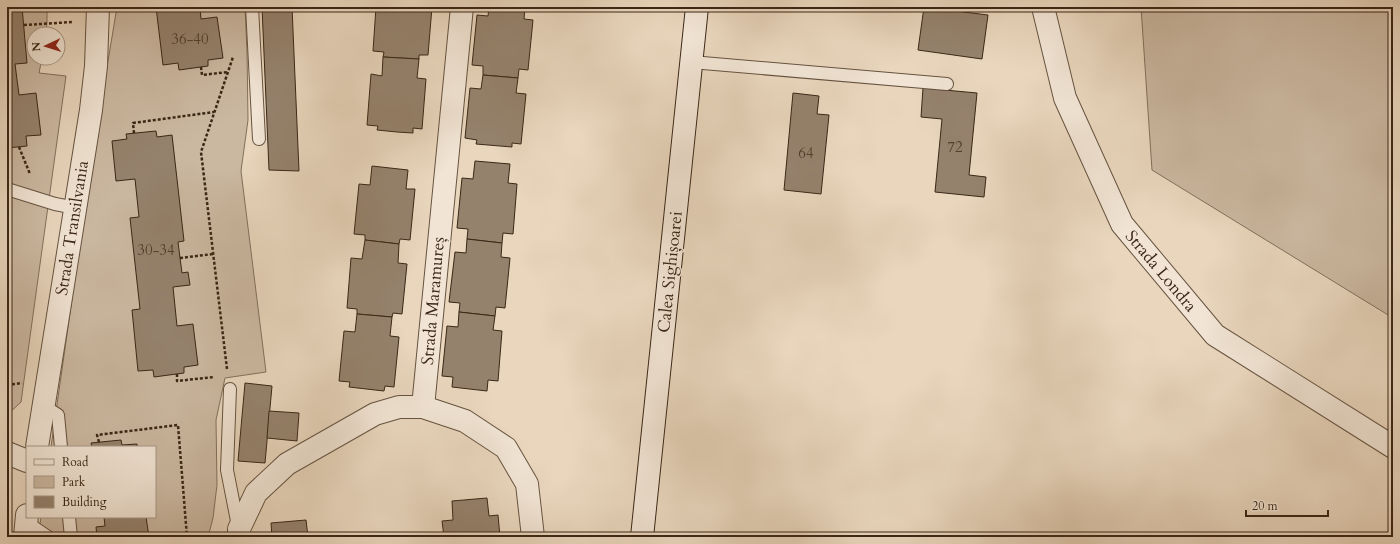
<svg xmlns="http://www.w3.org/2000/svg" width="1400" height="544" font-family="Cardo,serif">
<style>
.green{fill:#cbb8a1;stroke:#82705c}
.building{fill:#95826d;stroke:#3a2716}
.lines{fill:none;stroke-linecap:round;stroke-linejoin:round}
.service-casing{stroke:#665340;stroke-width:14}
.minor-casing{stroke:#665340;stroke-width:24}
.secondary-casing{stroke:#3a2716;stroke-width:24}
.path{stroke:#3a2716;stroke-width:2.5;stroke-dasharray:3 2;stroke-linecap:butt}
.service{stroke:#f1e4d4;stroke-width:12}
.minor{stroke:#f1e4d4;stroke-width:22}
.secondary{stroke:#f1e4d4;stroke-width:22}
.labels{text-anchor:middle;dominant-baseline:central;stroke-width:3;stroke-linejoin:round;paint-order:stroke}
.number-label{font-size:15px;fill:#513e2c}
.street-label{font-size:17px;fill:#3a2716;stroke:#f1e4d4}
</style>
<rect width="100%" height="100%" fill="#e9d6bd"/>
<filter id="stains"><feTurbulence type="fractalNoise" baseFrequency=".005" numOctaves="4"/><feColorMatrix values="0 0 0 0 .2 0 0 0 0 .09 0 0 0 0 .02 0 0 0 .5 -.17"/></filter>
<radialGradient id="worn" r=".72"><stop offset=".6" stop-color="#630" stop-opacity="0"/><stop offset="1" stop-color="#630" stop-opacity=".3"/></radialGradient>
<!-- green -->
<g class="green">
<polygon points="7,7 47,7 47,22 46,34 34,34 34,58 42,58 39,73 66,76 21,402 7,415"/>
<polygon points="117,7 245,7 247,52 248,120 241,171 266,372 225,378 216,420 217,485 213,518 208,537 38,537 41,517 155,517 155,447 51,447 93,151"/>
<polygon points="1141,7 1393,7 1393,318 1152,170"/>
</g>
<!-- building -->
<g class="building">
<polygon points="7,7 22,7 27,63 15,64 19,95 36,93 41,135 26,136 27,146 7,148"/>
<polygon points="156,7 200,7 201,19 217,17 223,58 208,60 208,66 179,70 178,63 163,65"/>
<polygon points="262,7 292,7 299,171 269,170"/>
<polygon points="376,7 432,7 428,55 419,55 419,59 383,57 384,52 373,51"/>
<polygon points="489,7 525,7 524,19 533,20 528,70 519,69 518,78 483,75 483,66 472,65 477,15 488,16"/>
<polygon points="924,7 988,15 982,59 918,50"/>
<polygon points="383,57 419,59 417,78 426,79 422,129 413,128 413,133 397,132 377,130 378,126 367,125 371,74 382,76"/>
<polygon points="483,75 518,78 516,93 526,94 521,144 512,143 512,147 476,144 477,140 465,138 470,88 481,89"/>
<polygon points="923,88 977,93 969,175 986,177 984,197 935,192 942,119 921,117"/>
<polygon points="793,93 819,96 817,114 829,115 821,194 784,190"/>
<polygon points="156,131 157,137 172,135 184,241 178,242 180,258 182,273 188,272 190,285 173,287 177,326 193,324 198,365 184,367 184,373 154,377 153,370 138,371 132,310 140,309 130,218 139,217 135,179 116,181 112,141 127,139 126,134"/>
<polygon points="475,161 510,164 508,183 517,184 513,234 503,233 502,243 467,239 468,229 457,228 462,178 473,179"/>
<polygon points="372,166 408,170 406,189 415,189 410,240 400,239 399,244 365,240 365,235 354,234 359,184 370,185"/>
<polygon points="467,239 502,243 501,257 510,258 505,308 496,307 495,316 459,312 460,303 449,302 455,252 466,253"/>
<polygon points="365,240 399,244 398,263 407,264 402,314 393,313 392,317 357,314 357,309 347,308 351,258 362,259"/>
<polygon points="459,312 495,316 493,330 502,331 498,381 488,380 487,391 452,387 453,377 442,376 447,326 458,327"/>
<polygon points="357,314 392,317 390,336 399,337 394,387 385,386 384,391 349,387 350,382 339,381 344,331 355,332"/>
<polygon points="245,383 272,386 265,463 238,461"/>
<polygon points="269,411 299,413 297,441 267,438"/>
<polygon points="121,440 122,445 137,444 137,447 92,447 91,443"/>
<polygon points="487,498 489,516 498,515 500,537 444,537 442,521 453,520 452,501"/>
<polygon points="104,517 146,517 149,537 97,537 96,527 105,526"/>
<polygon points="306,520 308,537 272,537 271,523"/>
</g>
<g class="lines">
<!-- service casing -->
<g class="service-casing">
<g id="service">
<polyline points="252,7 259,139"/>
<polyline points="691,62 947,84"/>
<polyline points="7,189 55,204 76,208"/>
<polyline points="230,389 227,470 238,526"/>
<polyline points="44,406 58,415 61,447"/>
<polyline points="69,517 71,537"/>
<polyline points="26,522 48,537"/>
</g>
</g>
<!-- minor casing -->
<g class="minor-casing">
<g id="minor">
<polyline points="1043,7 1065,98 1122,224 1215,335 1393,447"/>
<polyline points="423,407 462,7"/>
<polyline points="37,447 91,110 96,66 98,7"/>
<polyline points="7,453 27,461"/>
<polyline points="25,537 27,515"/>
<polyline points="239,537 239,529 256,493 287,464 375,414 399,407 423,407 465,421 506,448 527,484 533,537"/>
</g>
</g>
<!-- secondary casing -->
<g class="secondary-casing">
<polyline id="secondary" points="642,537 697,7"/>
</g>
<!-- path -->
<g class="path">
<polyline points="24,25 73,22"/>
<polyline points="201,67 202,75 228,72"/>
<polyline points="134,133 133,123 214,112"/>
<polyline points="19,147 30,174"/>
<polyline points="180,258 213,254"/>
<polyline points="227,369 201,152 233,57"/>
<polyline points="177,374 177,381 214,377"/>
<polyline points="7,385 22,383"/>
<polyline points="99,442 97,435 178,425 187,537"/>
</g>
<!-- service -->
<use href="#service" class="service"/>
<!-- minor -->
<use href="#minor" class="minor"/>
<!-- secondary -->
<use href="#secondary" class="secondary"/>
</g>
<g class="labels">
<!-- number labels -->
<g class="number-label">
<text x="190" y="39">36-40</text>
<text x="955" y="147">72</text>
<text x="806" y="153">64</text>
<text x="156" y="250">30-34</text>
</g>
<!-- street labels -->
<g class="street-label">
<text transform="translate(72 228) rotate(-81)">Strada Transilvania</text>
<text transform="translate(1161 271) rotate(50)">Strada Londra</text>
<text transform="translate(670 272) rotate(-84)">Calea Sighișoarei</text>
<text transform="translate(433 301) rotate(-85)">Strada Maramureș</text>
</g>
</g>
<!-- margin -->
<rect width="1400" height="544" fill="none" stroke="#e9d6bd" stroke-width="24"/>
<rect x="8" y="8" width="1384" height="528" fill="none" stroke="#3a2716" stroke-width="2"/>
<rect x="12" y="12" width="1376" height="520" fill="none" stroke="#3a2716"/>
<!-- legend -->
<rect x="26" y="446" width="130" height="72" fill="#f1e4d4" stroke="#a89888"/>
<rect x="34" y="459" width="20" height="6" fill="#f1e4d4" stroke="#a89888"/>
<text x="62" y="466" font-size="12" fill="#3a2716">Road</text>
<rect x="34" y="476" width="20" height="12" fill="#cbb8a1" stroke="#a89888"/>
<text x="62" y="486" font-size="12" fill="#3a2716">Park</text>
<rect x="34" y="496" width="20" height="12" fill="#95826d" stroke="#a89888"/>
<text x="62" y="506" font-size="12" fill="#3a2716">Building</text>
<!-- north arrow -->
<g transform="translate(46 46) rotate(266)"><circle r="19" fill="#f1e4d4" stroke="#a89888"/>
<path d="M0-3L7 15L0 10L-7 15Z" fill="#8f2418"/>
<text y="-6" font-size="11" font-weight="bold" text-anchor="middle" fill="#3a2716">N</text>
</g>
<!-- scale -->
<path d="M1246 510v6h82v-6" fill="none" stroke="#3a2716" stroke-width="2"/>
<text x="1252" y="510" font-size="12" fill="#3a2716" stroke="#f1e4d4" stroke-width="3" paint-order="stroke">20 m</text>
<rect width="100%" height="100%" filter="url(#stains)"/>
<rect width="100%" height="100%" fill="url(#worn)"/>
</svg>
